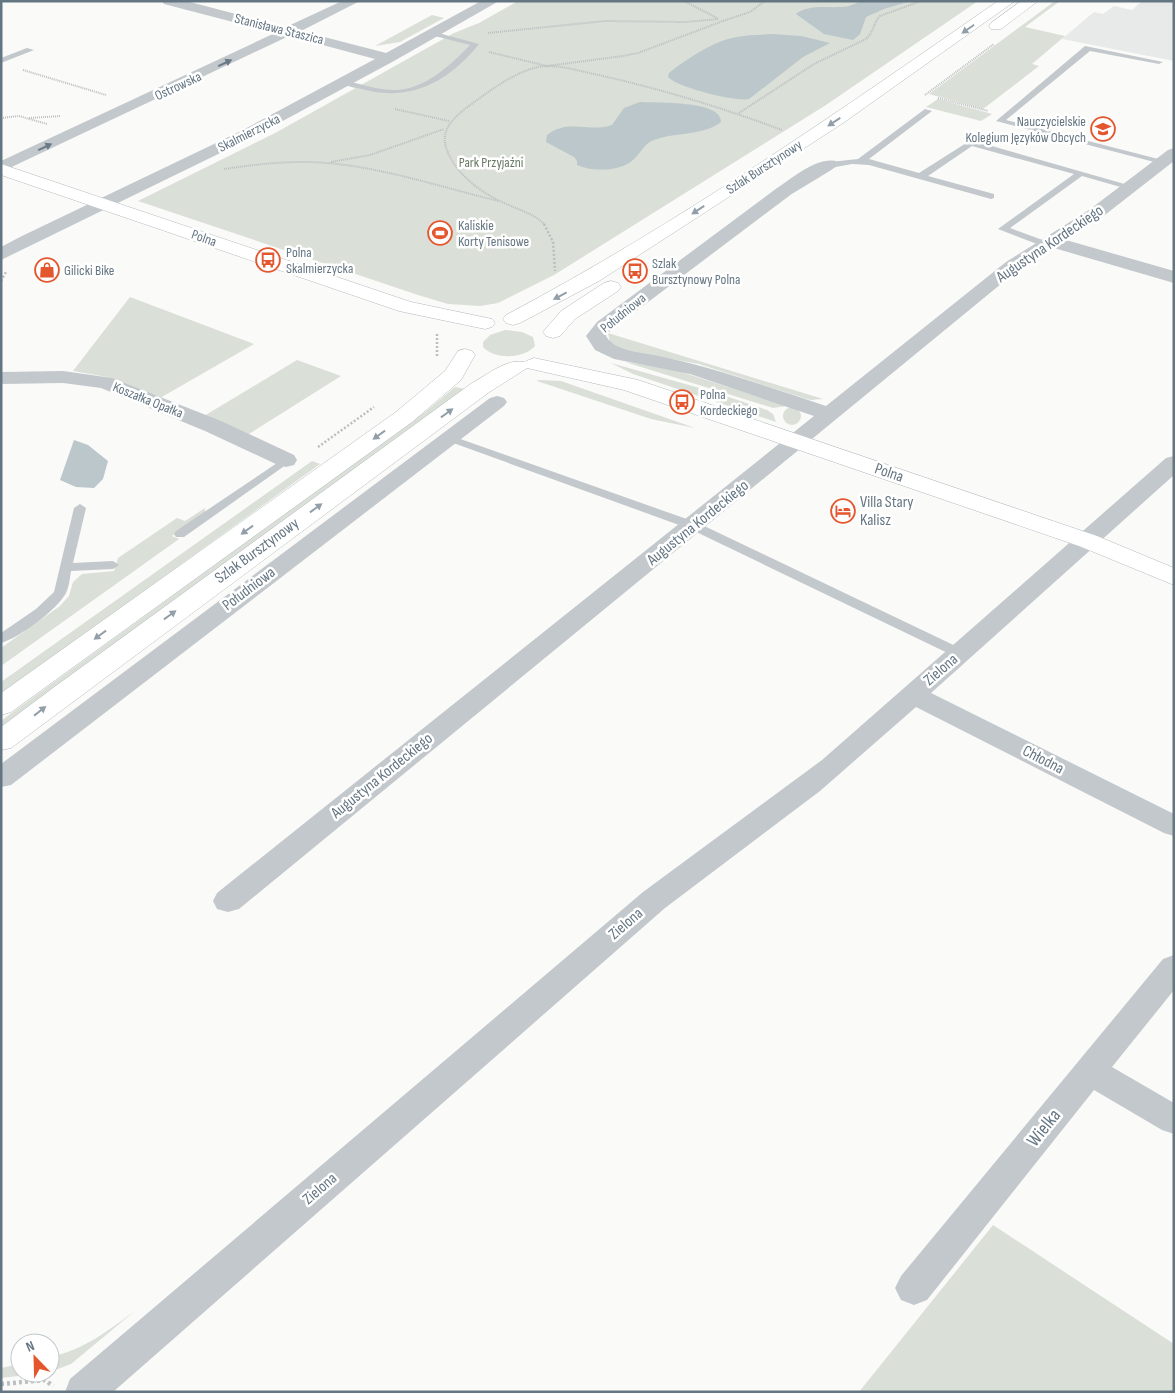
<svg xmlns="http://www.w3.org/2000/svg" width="1175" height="1393" font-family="'Sofia Sans Condensed',sans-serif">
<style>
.built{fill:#e8e9e9}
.green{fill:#dadfd7}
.water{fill:#bbc7cb}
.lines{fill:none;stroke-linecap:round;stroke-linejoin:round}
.secondary-casing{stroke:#b3babf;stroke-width:1}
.path-far2{stroke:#bbbfc2;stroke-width:2;stroke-dasharray:1 1;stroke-linecap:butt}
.path-far1{stroke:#bbbfc2;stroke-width:2.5;stroke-dasharray:2 2;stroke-linecap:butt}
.path{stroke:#bbbfc2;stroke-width:4.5;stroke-dasharray:3 3;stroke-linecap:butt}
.lane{fill:#c3c8cc;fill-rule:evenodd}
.street{fill:#c3c8cc;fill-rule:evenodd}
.secondary{fill:#fff;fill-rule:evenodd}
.oneway{fill:#939fa8}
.oneway2{fill:#6a7a87}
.labels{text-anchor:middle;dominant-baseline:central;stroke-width:5;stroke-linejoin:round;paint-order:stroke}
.far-street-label{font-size:14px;fill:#657683;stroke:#fff}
.far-poi-label{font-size:14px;fill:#657683;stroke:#fff;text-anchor:start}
.far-park-label{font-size:14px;fill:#687a64;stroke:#fff}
.street-label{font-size:16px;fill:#657683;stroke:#fff}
.poi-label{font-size:16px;fill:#657683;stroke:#fff;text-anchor:start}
.near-street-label{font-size:19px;fill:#657683;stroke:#fff}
</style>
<rect width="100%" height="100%" fill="#fafaf8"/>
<!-- built -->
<polygon class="built" points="1142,1 1174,1 1174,61 1062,39 1094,12 1103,14 1114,6 1132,10"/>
<!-- green -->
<g class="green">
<polygon points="518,1 978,1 826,105 554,275 498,303 480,306 448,304 418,295 138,201 277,132 454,33 479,23"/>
<polygon points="1055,1 1060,1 1025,27 1065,36 1032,64 1039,66 983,109 929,94"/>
<polygon points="432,15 444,18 400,42 375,46"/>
<polygon points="938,99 992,114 981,121 926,107"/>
<polygon points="130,297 254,344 160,398 107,377 73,371"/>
<path d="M 505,330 L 522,332 L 533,337 L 535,346 C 523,359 495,360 483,347 L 483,342 L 490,335 Z"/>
<polygon points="608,333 823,399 810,400 699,364 622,350 610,342"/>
<polygon points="297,360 341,376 249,434 204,416"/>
<polygon points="625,362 669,368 787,406 773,408"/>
<polygon points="611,363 717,393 767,410 773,414 776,422 633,374"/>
<polygon points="539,380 561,381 695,428 651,419 537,381"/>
<polygon points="455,387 465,389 1,728 1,721 21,706 425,412"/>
<circle cx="792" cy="416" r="9"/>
<polygon points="312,461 320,464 1,694 1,682"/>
<polygon points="205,508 205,512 172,536 179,539 1,666 1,648 60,606 69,596 73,582 82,574 114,571 118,558 177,518 185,521"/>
<polygon points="993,1225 1174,1344 1174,1392 859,1392"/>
<path d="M 136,1310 L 71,1364 L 50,1372 L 50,1357 C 84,1350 109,1330 136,1310 Z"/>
<polygon points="20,1364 20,1373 45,1373 1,1378 1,1368"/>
</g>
<!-- water -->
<g class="water">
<path d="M 860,1 L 911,1 L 884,9 L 866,17 L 860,34 L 853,40 L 824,34 L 796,14 C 814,0 843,14 860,1 Z"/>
<path d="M 771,34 L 801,36 L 830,43 L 803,57 L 749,99 C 735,102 676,87 668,77 L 669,73 C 687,59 713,41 737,37 C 748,35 760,35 771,34 Z"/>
<path d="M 640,102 C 655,103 722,100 721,122 C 703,136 675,132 654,140 C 645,143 642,151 635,158 C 623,172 593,172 577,165 L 577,161 L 574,157 L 546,142 L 547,135 C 568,118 590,133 612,125 L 624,108 Z"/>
<polygon points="74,440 88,445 108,461 103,479 94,488 76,487 60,480"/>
</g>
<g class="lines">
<!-- secondary casing -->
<g class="secondary-casing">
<g id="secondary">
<path d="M 998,1 L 1015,1 L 843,123 L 599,281 L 520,323 L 513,325 L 506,323 L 503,319 L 506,315 C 678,224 838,112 998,1 Z"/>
<polygon points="1021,1 1038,1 1001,29 991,29 989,26 991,23"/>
<polygon points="1,164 411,302 492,319 495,323 492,327 485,329 399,311 1,175"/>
<polygon points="611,281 618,283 621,287 618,291 575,319 560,336 553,338 546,336 543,332 561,311 604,283"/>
<polygon points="465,349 472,351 475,355 461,380 412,422 11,712 1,715 1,693 396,412 445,371 458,351"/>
<path d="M 534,358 L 638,380 L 1097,536 L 1174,568 L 1174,585 L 1079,546 L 624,390 L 527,368 L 488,393 L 11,748 L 1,750 L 1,727 L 53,688 L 472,383 C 487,375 507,358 524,362 Z"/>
</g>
</g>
<!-- path-far2 -->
<g class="path-far2">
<polyline points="684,1 717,18"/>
<polyline points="723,21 750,12 765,1"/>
<polyline points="488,33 605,21 685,22 719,19"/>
<polyline points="489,52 547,66 623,56 638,53 723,21"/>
<polyline points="23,70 106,95"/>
<polyline points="925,95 994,44"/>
<polyline points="938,98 988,111"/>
<polyline points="395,109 449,121"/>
<path d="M 739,113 L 814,64 L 866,39 C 874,32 873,23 880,16 L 921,1"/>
<polyline points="1,118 19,116 47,124"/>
<polyline points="29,118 61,116"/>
<polyline points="331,162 370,155 444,129"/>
<path d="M 224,169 C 258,164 292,160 327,163 C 385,168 441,187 498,201"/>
<path d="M 545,225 C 535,214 521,211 509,205 C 486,196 460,178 449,155 C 438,133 450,121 466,108 C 487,93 512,73 538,67 C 557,64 575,70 594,74 C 658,88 720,107 782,130"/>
</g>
<!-- path-far1 -->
<g class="path-far1">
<polyline points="544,224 553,242 555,271"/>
<polyline points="1,281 6,272"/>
<polyline points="437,334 437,357"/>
<polyline points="318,447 374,407"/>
</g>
<!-- path -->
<polyline class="path" points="1,1384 45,1380 53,1386"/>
<!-- lane -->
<g class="lane">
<path d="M 431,31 L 479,44 C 450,80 412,102 366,90 C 358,88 347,87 340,82 L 344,80 C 361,84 380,91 398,90 C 426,88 452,64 470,45 L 431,35 Z"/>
<polygon points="1085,46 1163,62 1159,64 1090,51 1006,120 1166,161 1166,165 996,121"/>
<polygon points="27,48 34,50 1,63 1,58"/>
<polygon points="925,109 932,111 869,159 919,173 971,140 1135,187 1131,190 1082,176 1010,228 1048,242 1048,246 1045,247 998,229 1074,174 972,146 928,176 994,194 994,198 991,199 869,165 852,164 830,168 826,165 830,162 858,159"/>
<polygon points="449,435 698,523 966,651 968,654 961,658 956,657 690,529 445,440 445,436"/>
<polygon points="286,457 290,458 290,462 184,537 176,537 174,534 176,531"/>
<path d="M 80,504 L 86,508 L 73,563 L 113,561 L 119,565 L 113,569 L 71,571 C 70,578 69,587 66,593 C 57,610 19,638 1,643 L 1,633 L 36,609 L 54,592 L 74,508 Z"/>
</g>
<!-- street -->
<g class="street">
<polygon points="162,1 186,1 286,27 342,1 360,1 301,31 386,53 481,1 499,1 394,61 251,138 1,260 1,247 22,236 239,132 375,59 289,36 1,172 1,161 275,33 164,4"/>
<path d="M 1174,148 L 1174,161 L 1101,218 L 1066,240 L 1174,271 L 1174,283 L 1054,248 L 1018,270 L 239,909 L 228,912 L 217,909 L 213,901 L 217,893 L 814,416 L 690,374 L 614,359 L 595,350 L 586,336 L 597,322 L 777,188 C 793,178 816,157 836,161 L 838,165 C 836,168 796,191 789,196 L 611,330 L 606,336 C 615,351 638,352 654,355 C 713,367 769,387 826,406 L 1006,262 L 1089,210 L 1168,150 Z"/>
<polygon points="63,371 112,378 221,421 294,455 297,460 294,465 286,467 278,465 205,431 101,388 63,383 1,384 1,372"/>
<polygon points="497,396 504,398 507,402 504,406 11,785 1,787 1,764 490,398"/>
<polygon points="1174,456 1174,475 931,693 1174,814 1174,836 1164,833 916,707 820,791 665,908 113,1392 65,1392 70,1379 643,892 822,760 1166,458"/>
<polygon points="1174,955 1174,990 1112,1067 1174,1103 1174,1134 1162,1130 1094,1090 927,1300 914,1305 901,1300 895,1288 901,1276 1163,959"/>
</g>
<!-- secondary -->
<use href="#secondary" class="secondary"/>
</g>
<!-- one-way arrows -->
<defs><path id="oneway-solid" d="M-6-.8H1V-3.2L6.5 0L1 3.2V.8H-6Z" transform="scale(1.25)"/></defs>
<g class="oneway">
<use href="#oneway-solid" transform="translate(968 29) rotate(145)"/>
<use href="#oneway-solid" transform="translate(834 122) rotate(147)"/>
<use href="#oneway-solid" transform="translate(698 210) rotate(147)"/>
<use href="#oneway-solid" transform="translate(560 296) rotate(152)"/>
<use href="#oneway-solid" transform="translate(447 413) rotate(-36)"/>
<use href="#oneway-solid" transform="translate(379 435) rotate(144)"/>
<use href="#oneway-solid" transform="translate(316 508) rotate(-36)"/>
<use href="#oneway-solid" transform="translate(247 530) rotate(144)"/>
<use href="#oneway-solid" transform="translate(170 615) rotate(-36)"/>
<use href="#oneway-solid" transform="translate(100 635) rotate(144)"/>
<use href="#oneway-solid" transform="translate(40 711) rotate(-38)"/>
</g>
<g class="oneway2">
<use href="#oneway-solid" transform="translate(225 63) rotate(-25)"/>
<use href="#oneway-solid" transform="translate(45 147) rotate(-25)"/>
</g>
<!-- icons -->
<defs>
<g id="school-ring" transform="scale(1.25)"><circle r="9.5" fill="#fff" stroke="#e4572e" stroke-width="1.5"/><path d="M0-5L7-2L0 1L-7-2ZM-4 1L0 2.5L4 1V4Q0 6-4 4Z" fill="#e4572e"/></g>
<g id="stadium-ring" transform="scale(1.25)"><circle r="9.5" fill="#fff" stroke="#e4572e" stroke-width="1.5"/><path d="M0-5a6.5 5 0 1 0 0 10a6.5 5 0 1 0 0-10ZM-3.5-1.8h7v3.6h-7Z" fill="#e4572e"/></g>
<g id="bus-ring" transform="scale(1.25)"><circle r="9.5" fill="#fff" stroke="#e4572e" stroke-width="1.5"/><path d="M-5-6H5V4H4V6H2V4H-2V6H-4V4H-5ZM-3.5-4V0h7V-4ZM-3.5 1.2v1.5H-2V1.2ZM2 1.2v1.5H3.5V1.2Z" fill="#e4572e"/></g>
<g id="shop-ring" transform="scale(1.25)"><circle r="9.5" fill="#fff" stroke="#e4572e" stroke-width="1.5"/><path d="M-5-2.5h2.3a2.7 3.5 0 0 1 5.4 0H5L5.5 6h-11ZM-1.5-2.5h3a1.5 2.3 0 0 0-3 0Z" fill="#e4572e"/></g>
<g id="hotel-ring" transform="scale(1.25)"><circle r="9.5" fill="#fff" stroke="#e4572e" stroke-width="1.5"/><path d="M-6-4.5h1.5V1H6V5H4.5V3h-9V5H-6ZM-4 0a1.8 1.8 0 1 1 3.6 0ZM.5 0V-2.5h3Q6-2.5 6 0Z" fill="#e4572e"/></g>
</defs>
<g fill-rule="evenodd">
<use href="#school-ring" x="1103" y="129"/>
<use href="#stadium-ring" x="440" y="233"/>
<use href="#bus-ring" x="268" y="260"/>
<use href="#shop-ring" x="47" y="270"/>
<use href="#bus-ring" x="635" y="271"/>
<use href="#bus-ring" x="682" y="402"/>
<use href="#hotel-ring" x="843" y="511"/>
</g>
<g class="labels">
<!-- far-street labels -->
<g class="far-street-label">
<text transform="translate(279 29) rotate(14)">Stanisława Staszica</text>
<text transform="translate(178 86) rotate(-25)">Ostrowska</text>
<text transform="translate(249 133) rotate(-27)">Skalmierzycka</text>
<text transform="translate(764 167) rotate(-33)">Szlak Bursztynowy</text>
<text transform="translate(204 238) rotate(19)">Polna</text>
<text transform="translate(623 313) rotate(-39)">Południowa</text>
<text transform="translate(148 400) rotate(22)">Koszałka Opałka</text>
</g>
<!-- far-poi labels -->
<g class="far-poi-label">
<text x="1086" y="121" text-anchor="end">Nauczycielskie<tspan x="1086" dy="16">Kolegium Języków Obcych</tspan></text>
<text x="458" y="225">Kaliskie<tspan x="458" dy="16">Korty Tenisowe</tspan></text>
<text x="286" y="252">Polna<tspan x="286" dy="16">Skalmierzycka</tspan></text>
<text x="652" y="263">Szlak<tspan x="652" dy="16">Bursztynowy Polna</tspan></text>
<text x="64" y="270">Gilicki Bike</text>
<text x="700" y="394">Polna<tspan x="700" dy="16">Kordeckiego</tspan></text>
</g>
<!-- far-park labels -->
<g class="far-park-label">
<text x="491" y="162">Park Przyjaźni</text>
</g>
<!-- street labels -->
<g class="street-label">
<text transform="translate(1050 244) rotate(-34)">Augustyna Kordeckiego</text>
<text transform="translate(889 473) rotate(19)">Polna</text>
<text transform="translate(698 523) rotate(-39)">Augustyna Kordeckiego</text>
<text transform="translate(257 551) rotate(-36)">Szlak Bursztynowy</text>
<text transform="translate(249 589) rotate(-37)">Południowa</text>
<text transform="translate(941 670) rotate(-41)">Zielona</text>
<text transform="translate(1043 760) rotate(27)">Chłodna</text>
<text transform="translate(382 776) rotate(-39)">Augustyna Kordeckiego</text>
<text transform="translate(626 924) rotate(-41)">Zielona</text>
<text transform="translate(320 1189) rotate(-41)">Zielona</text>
</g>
<!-- poi labels -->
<g class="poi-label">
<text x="860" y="502">Villa Stary<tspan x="860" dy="18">Kalisz</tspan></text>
</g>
<!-- near-street labels -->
<g class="near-street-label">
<text transform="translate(1044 1128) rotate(-51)">Wielka</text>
</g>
</g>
<!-- border -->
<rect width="1175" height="1393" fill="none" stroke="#657683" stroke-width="5"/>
<!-- north arrow -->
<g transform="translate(35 1358) rotate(337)"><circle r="24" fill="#ffffff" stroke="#c1c8cd"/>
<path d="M0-4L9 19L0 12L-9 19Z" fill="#e4572e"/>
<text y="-8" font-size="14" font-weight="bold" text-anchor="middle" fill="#657683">N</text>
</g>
</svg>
